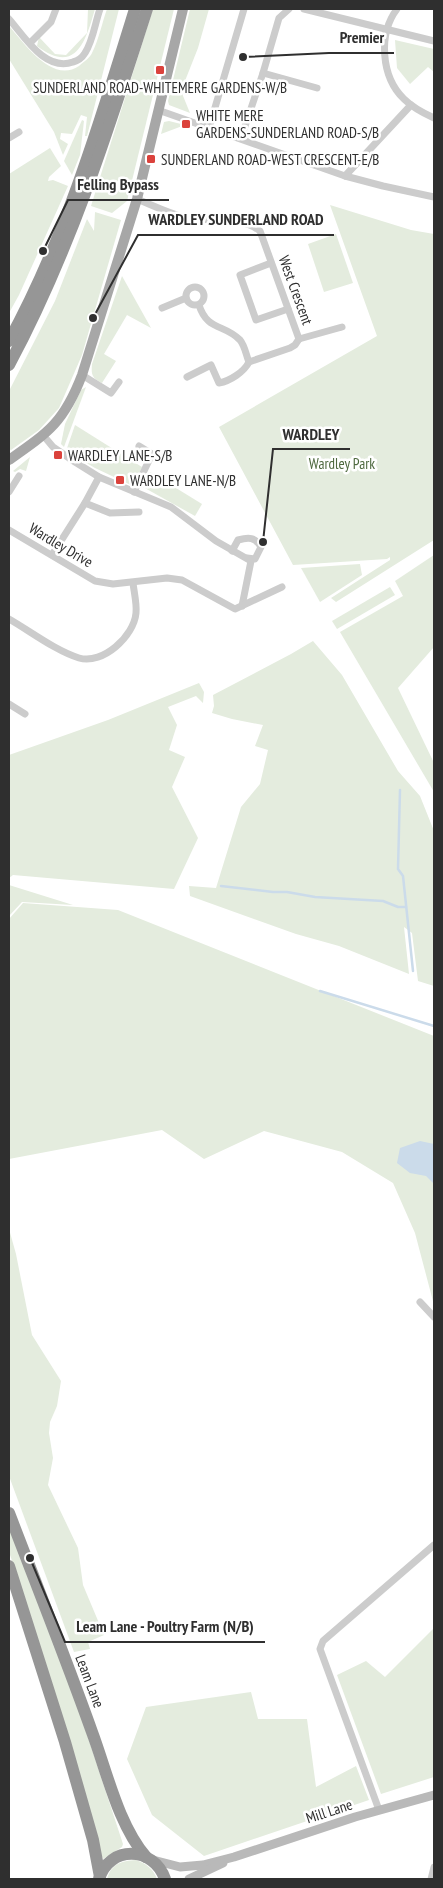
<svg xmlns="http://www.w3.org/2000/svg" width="443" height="1888" font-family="'PT Sans Narrow',sans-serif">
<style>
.green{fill:#e4ecde}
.water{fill:#cbdbea}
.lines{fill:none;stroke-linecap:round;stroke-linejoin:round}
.stream{stroke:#cbdbea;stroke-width:2.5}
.street{stroke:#ccc;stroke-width:7}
.secondary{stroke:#b9b9b9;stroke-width:9}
.primary{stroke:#a7a7a7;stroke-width:10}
.highway{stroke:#969696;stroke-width:12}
.poi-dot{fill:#db423c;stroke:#fff;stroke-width:2}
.labels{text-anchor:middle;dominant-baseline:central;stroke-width:5;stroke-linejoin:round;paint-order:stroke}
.poi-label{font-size:15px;fill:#2f2f2f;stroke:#fff;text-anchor:start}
.street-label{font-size:15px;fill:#2f2f2f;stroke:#fff}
.park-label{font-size:15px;fill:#4e693f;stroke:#fff}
.leader{fill:none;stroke:#2f2f2f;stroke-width:2}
.callout-dot{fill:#2f2f2f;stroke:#fff;stroke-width:2}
.callout-label{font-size:16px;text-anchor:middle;font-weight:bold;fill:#2f2f2f;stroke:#fff;stroke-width:5;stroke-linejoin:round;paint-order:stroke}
</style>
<rect width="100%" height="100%" fill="#fff"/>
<!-- green -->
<g class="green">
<path d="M 88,9 L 95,9 C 86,40 76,76 37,46 L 39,37 L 55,54 L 66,55 L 87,33 Z"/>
<path d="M 107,9 L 119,9 L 87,136 L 85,136 L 87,117 L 81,115 L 72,134 L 61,133 L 60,139 L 68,144 L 63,155 L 54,132 L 9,59 L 9,26 C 24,43 52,84 79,66 C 83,62 90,58 92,53 C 99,39 102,23 107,9 Z"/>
<polygon points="153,9 174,9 127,201 112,213 91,206"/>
<polygon points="190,9 209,9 198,48 181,91 190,113 169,105 168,101"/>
<polygon points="395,40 434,49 434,72 428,67 410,84 397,68"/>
<polygon points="82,120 84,121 80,155 72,175 64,161"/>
<polygon points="169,121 185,125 161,134 164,122"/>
<polygon points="50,148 61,166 49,177 48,181 53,180 68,186 19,295 9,313 9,174"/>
<polygon points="330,205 411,230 434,234 434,540 336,602 331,598 390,560 390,557 387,559 293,565 219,427 377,336"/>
<polygon points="95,212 121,220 82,355 59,408 39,430 11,450 9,449 9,391 55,301 87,219 94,231"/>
<polygon points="336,234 353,283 324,292 308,244"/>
<path d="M 122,276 L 151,328 L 127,315 L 104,354 L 116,361 L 102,383 C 92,378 91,375 92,364 Z"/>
<polygon points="86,387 64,447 61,444 65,424 81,390"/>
<polygon points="75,425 142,467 133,486 95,468 66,451"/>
<polygon points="30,457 26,471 20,469 15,472 13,471"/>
<polygon points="150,472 202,504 195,516 143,487"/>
<polygon points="434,555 434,647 398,688 434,763 434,792 340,632 403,596 395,581"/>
<polygon points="360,564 362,575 320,602 301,568"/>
<polygon points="390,587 395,595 337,629 332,621"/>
<polygon points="313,641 342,675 398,771 420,796 434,831 434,986 418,981 412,933 404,927 409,974 339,946 296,934 190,896 189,886 216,888 241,807 260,784 268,750 255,746 263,725 232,719 212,713 214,706 213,695 291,654"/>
<polygon points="199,683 204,692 203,703 196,696 168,707 177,725 169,750 185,757 172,787 198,838 174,889 13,875 9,878 9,755 108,720"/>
<polygon points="9,885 73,905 22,902 9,916"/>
<polygon points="23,903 118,910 434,1036 434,1305 415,1233 393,1183 342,1152 264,1131 204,1159 162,1130 9,1159 9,919"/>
<polygon points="9,1229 16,1254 32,1335 61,1381 57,1406 50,1422 49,1433 53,1458 48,1485 78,1548 83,1585 104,1635 88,1642 90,1649 74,1652 9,1476"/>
<polygon points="9,1525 78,1707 123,1844 122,1847 103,1859 100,1852 25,1599 9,1552"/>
<polygon points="434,1628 434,1777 381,1794 337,1675 366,1661 385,1677"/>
<polygon points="251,1692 258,1719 307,1719 316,1787 356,1766 369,1800 204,1856 152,1815 127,1759 146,1707"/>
<path d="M 136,1860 C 146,1864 153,1868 157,1879 L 107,1879 C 111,1864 121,1861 136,1860 Z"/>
</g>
<!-- water -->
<polygon class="water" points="420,1141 434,1144 434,1184 426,1176 410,1173 397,1163 400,1148"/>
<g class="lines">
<!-- stream -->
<g class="stream">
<polyline points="400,790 398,869 403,876 413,971"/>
<polyline points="221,886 273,892 287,892 315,897 383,901 398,907 406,907"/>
<polyline points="320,991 434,1026"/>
</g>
<!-- street -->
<g class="street">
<polyline points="304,9 434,41"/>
<path d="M 397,9 C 378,34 381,77 404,99 C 413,108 423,113 434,118"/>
<path d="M 9,19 C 24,36 45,72 73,62 C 77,61 82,58 85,53 C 93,41 95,23 100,9"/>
<polyline points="30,43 51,22 56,9"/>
<polyline points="263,73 317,88"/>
<polyline points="158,110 345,176 383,186 434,197"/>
<polyline points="209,128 244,9"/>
<polyline points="9,138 19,132"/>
<polyline points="241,138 263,73 279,18 289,9"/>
<polyline points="345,176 411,105"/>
<path d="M 137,199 C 152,205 168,213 184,217 C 208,223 240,215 260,231 L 299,339 L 295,345 L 290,348 L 249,362 C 244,372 230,381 219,383 L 211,365 L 187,377"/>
<polyline points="271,263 240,275 256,320 288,309"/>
<circle cx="195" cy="296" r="9"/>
<path d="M 199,305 C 207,331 225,324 240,340 C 245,346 246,355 249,362"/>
<polyline points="162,308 186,298"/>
<polyline points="299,339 342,327"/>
<polyline points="82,375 111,393 119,382"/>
<polyline points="43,435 53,447 75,462 99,477 171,507 216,541 251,561 242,606"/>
<polyline points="9,492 19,476"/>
<polyline points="134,492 152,454 139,446"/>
<polyline points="85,503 110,513 139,512"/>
<polyline points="9,530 95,581 113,584 167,578 182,580 235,609 282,587"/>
<path d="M 232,551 L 238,540 C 249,537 255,537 261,547 L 255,559 L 247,558"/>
<polyline points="52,555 85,503 99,477"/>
<path d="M 9,619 C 30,631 56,651 79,658 C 103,665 134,636 136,613 C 137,604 134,592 133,583"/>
<polyline points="9,704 25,714"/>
<polyline points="420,1302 434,1317"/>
<polyline points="379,1810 320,1649 323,1641 434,1545"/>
<polyline points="431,1879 434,1867"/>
</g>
<!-- secondary -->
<g class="secondary">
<polyline points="153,1860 180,1867 203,1865 234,1857 355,1817 434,1795"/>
<polyline points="189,1879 223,1863"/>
</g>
<!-- primary -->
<path class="primary" d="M 9,460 C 49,432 64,422 82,375 L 137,199 L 183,9"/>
<!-- highway -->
<g class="highway">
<path d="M 9,341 C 66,237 100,122 135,9"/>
<path d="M 9,365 C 70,251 108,131 147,9"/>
<path d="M 9,1513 C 37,1586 66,1659 92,1732 C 107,1772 118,1824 146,1857"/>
<polyline points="9,1566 65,1742 93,1840 100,1877"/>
<path d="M 99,1879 C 109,1845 154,1846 165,1879"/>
</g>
</g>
<!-- markers -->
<g class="poi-dot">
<rect x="155" y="65" width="10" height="10" rx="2.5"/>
<rect x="181" y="119" width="10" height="10" rx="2.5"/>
<rect x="146" y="154" width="10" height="10" rx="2.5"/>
<rect x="53" y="450" width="10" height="10" rx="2.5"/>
<rect x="115" y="475" width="10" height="10" rx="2.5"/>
</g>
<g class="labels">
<!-- poi labels -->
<g class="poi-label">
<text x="160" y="87" text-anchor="middle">SUNDERLAND ROAD-WHITEMERE GARDENS-W/B</text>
<text x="196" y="115">WHITE MERE<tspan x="196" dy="17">GARDENS-SUNDERLAND ROAD-S/B</tspan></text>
<text x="161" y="159">SUNDERLAND ROAD-WEST CRESCENT-E/B</text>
<text x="68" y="455">WARDLEY LANE-S/B</text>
<text x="130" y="480">WARDLEY LANE-N/B</text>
</g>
<!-- street labels -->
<g class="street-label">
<text transform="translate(296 290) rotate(70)">West Crescent</text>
<text transform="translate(61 545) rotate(31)">Wardley Drive</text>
<text transform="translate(90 1681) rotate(69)">Leam Lane</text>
<text transform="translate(329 1811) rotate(-18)">Mill Lane</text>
</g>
<!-- park labels -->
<g class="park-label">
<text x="342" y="463">Wardley Park</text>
</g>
</g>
<!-- callouts -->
<path class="leader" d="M243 57L329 53H394M43 251L68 200H169M93 318L138 235H334M263 542L273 449H350M30 1558L65 1642H265"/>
<g class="callout-dot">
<circle cx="243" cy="57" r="5"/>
<circle cx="43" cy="251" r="5"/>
<circle cx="93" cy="318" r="5"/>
<circle cx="263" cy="542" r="5"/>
<circle cx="30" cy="1558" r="5"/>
</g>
<g class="callout-label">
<text x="362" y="43">Premier</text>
<text x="118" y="190">Felling Bypass</text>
<text x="236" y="225">WARDLEY SUNDERLAND ROAD</text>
<text x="311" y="440">WARDLEY</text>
<text x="165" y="1632">Leam Lane - Poultry Farm (N/B)</text>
</g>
<!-- border -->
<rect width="443" height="1888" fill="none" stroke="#2f2f2f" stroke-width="20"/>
</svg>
